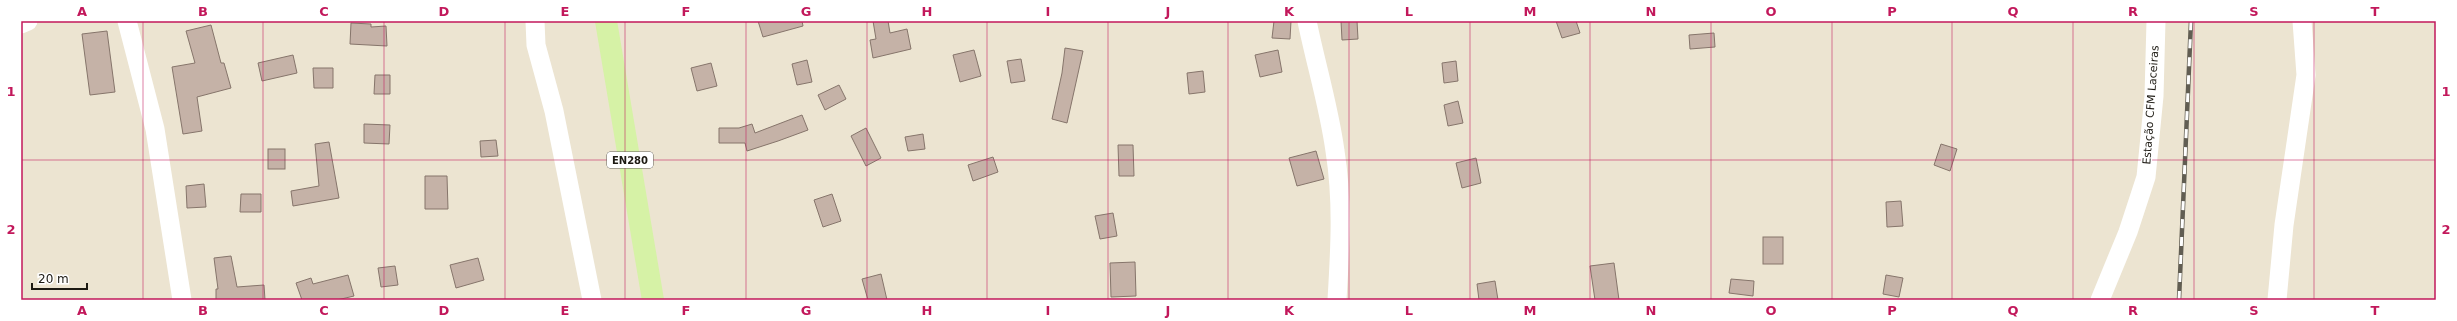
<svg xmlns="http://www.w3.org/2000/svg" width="2457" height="321" font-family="'DejaVu Sans',sans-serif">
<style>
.building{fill:#c5b2a7;stroke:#86756b}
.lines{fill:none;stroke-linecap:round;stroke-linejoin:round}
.minor{stroke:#fff;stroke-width:19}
.primary{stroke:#d6f2a6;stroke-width:22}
.rail-casing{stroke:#615d52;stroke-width:4.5}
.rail{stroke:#fff;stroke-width:3;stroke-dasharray:9;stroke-linecap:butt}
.grid{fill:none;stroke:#c2185b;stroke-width:1;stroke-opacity:0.55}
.labels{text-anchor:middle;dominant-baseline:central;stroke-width:3;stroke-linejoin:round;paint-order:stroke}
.shield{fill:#fff;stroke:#605e59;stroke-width:1}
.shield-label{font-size:10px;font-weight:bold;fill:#1c1912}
.street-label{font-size:11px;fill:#1c1912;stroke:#fff}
.neatline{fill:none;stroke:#c2185b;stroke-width:1.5}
.grid-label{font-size:13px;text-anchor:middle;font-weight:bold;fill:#c2185b}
</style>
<rect width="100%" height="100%" fill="#ece4d1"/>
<!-- building -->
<g class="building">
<polygon points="758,21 802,21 803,26 763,37"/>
<polygon points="873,21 888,21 890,33 907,29 911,49 873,58 870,40 876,39"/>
<polygon points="1274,21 1291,21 1290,39 1272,38"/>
<polygon points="1341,21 1357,21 1358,39 1342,40"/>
<polygon points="1556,21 1576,21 1580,33 1562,38"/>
<polygon points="351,23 371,24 371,27 386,26 387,46 350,44"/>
<polygon points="211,25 221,63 224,63 231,88 197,97 202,131 183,134 172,67 195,63 186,31"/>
<polygon points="107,31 115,92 90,95 82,34"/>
<polygon points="1714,33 1715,47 1690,49 1689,35"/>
<polygon points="1065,48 1083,51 1067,123 1052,119 1062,73"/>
<polygon points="974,50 981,76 960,82 953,55"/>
<polygon points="1278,50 1282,72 1260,77 1255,55"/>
<polygon points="293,55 297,73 262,81 258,63"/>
<polygon points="1021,59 1025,81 1011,83 1007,61"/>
<polygon points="807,60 812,82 797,85 792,64"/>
<polygon points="1456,61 1458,81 1444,83 1442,63"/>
<polygon points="711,63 717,86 697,91 691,68"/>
<polygon points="313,68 333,68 333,88 314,88"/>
<polygon points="1203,71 1205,92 1189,94 1187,73"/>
<polygon points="375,75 390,75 390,94 374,94"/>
<polygon points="839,85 846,99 825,110 818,95"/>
<polygon points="1458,101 1463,123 1448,126 1444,105"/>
<polygon points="802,115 808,130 778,141 747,151 745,143 719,143 719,128 739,128 752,124 755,133"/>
<polygon points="364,124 390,125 389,144 364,143"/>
<polygon points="866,128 881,158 866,166 851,136"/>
<polygon points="923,134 925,149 908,151 905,137"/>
<polygon points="496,140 498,156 481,157 480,141"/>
<polygon points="329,142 339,198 293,206 291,191 319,186 315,144"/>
<polygon points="1941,144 1957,149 1950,171 1934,165"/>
<polygon points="1118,145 1133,145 1134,176 1119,176"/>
<rect x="268" y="149" width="17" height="20"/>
<polygon points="1316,151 1324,179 1297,186 1289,158"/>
<polygon points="993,157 998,172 973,181 968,165"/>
<polygon points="1476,158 1481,183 1462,188 1456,163"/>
<polygon points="425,176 447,176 448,209 425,209"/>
<polygon points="204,184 206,207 187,208 186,186"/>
<polygon points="241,194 261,194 261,212 240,212"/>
<polygon points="832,194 841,221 823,227 814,200"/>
<polygon points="1901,201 1903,226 1887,227 1886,202"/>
<polygon points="1113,213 1117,236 1100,239 1095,216"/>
<rect x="1763" y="237" width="20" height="27"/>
<polygon points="231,256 237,287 264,285 265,300 216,300 216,289 218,289 214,258"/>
<polygon points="478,258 484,280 456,288 450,265"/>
<polygon points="1135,262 1136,296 1111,297 1110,263"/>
<polygon points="1614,263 1619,300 1595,300 1590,266"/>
<polygon points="395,266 398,285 381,287 378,268"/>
<polygon points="881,274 887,300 868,300 862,279"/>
<polygon points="348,275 354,296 337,300 302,300 296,283 311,278 313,284"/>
<polygon points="1886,275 1903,278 1899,297 1883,294"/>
<polygon points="1731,279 1754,281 1753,296 1729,293"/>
<polygon points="1495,281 1498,300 1479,300 1477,284"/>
</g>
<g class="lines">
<!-- minor -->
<g class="minor">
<polyline points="127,21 155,129 182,300"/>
<polyline points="535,21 536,45 554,111 592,300"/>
<path d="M 1307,21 C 1316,65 1329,107 1335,151 C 1343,201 1340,250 1337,300"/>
<polyline points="21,24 28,21"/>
<polyline points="2100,300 2128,232 2146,177 2154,96 2156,21"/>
<polyline points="2277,300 2284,225 2306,75 2302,21"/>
</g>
<!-- primary -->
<polyline class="primary" points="606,21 653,300"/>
<!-- rail casing -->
<g class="rail-casing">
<polyline id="rail" points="2179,300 2191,21"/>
</g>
<!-- rail -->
<use href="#rail" class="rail"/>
</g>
<!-- grid -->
<path class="grid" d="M 143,21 L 143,300M 263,21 L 263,300M 384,21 L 384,300M 505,21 L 505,300M 625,21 L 625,300M 746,21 L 746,300M 867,21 L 867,300M 987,21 L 987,300M 1108,21 L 1108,300M 1228,21 L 1228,300M 1349,21 L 1349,300M 1470,21 L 1470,300M 1590,21 L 1590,300M 1711,21 L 1711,300M 1832,21 L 1832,300M 1952,21 L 1952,300M 2073,21 L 2073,300M 2194,21 L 2194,300M 2314,21 L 2314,300M 21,160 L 2436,160"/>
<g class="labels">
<!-- shield labels -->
<rect class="shield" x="607" y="152" width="46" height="16" rx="3"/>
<g class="shield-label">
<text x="630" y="160">EN280</text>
</g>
<!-- street labels -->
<g class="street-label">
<text transform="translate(2151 105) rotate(-86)">Estação CFM Laceiras</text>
</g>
</g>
<!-- border -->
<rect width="2457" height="321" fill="none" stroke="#ffffff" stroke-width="44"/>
<!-- scale -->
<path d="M32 283v6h55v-6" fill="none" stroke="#1c1912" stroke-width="2"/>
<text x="38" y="283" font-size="12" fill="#1c1912" stroke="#ffffff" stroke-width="3" paint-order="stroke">20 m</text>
<rect x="22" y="22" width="2413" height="277" class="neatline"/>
<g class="grid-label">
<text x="82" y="16">A</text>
<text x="203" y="16">B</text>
<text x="324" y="16">C</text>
<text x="444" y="16">D</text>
<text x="565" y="16">E</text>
<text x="686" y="16">F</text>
<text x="806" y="16">G</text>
<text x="927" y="16">H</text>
<text x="1048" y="16">I</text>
<text x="1168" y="16">J</text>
<text x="1289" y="16">K</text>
<text x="1409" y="16">L</text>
<text x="1530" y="16">M</text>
<text x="1651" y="16">N</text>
<text x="1771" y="16">O</text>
<text x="1892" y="16">P</text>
<text x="2013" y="16">Q</text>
<text x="2133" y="16">R</text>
<text x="2254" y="16">S</text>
<text x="2375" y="16">T</text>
<text x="11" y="96">1</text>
<text x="2446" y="96">1</text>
<text x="11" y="234">2</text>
<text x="2446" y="234">2</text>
<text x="82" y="315">A</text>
<text x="203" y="315">B</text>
<text x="324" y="315">C</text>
<text x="444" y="315">D</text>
<text x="565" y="315">E</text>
<text x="686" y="315">F</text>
<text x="806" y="315">G</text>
<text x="927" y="315">H</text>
<text x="1048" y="315">I</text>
<text x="1168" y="315">J</text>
<text x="1289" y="315">K</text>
<text x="1409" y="315">L</text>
<text x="1530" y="315">M</text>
<text x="1651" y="315">N</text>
<text x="1771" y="315">O</text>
<text x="1892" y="315">P</text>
<text x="2013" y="315">Q</text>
<text x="2133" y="315">R</text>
<text x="2254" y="315">S</text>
<text x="2375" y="315">T</text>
</g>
</svg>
